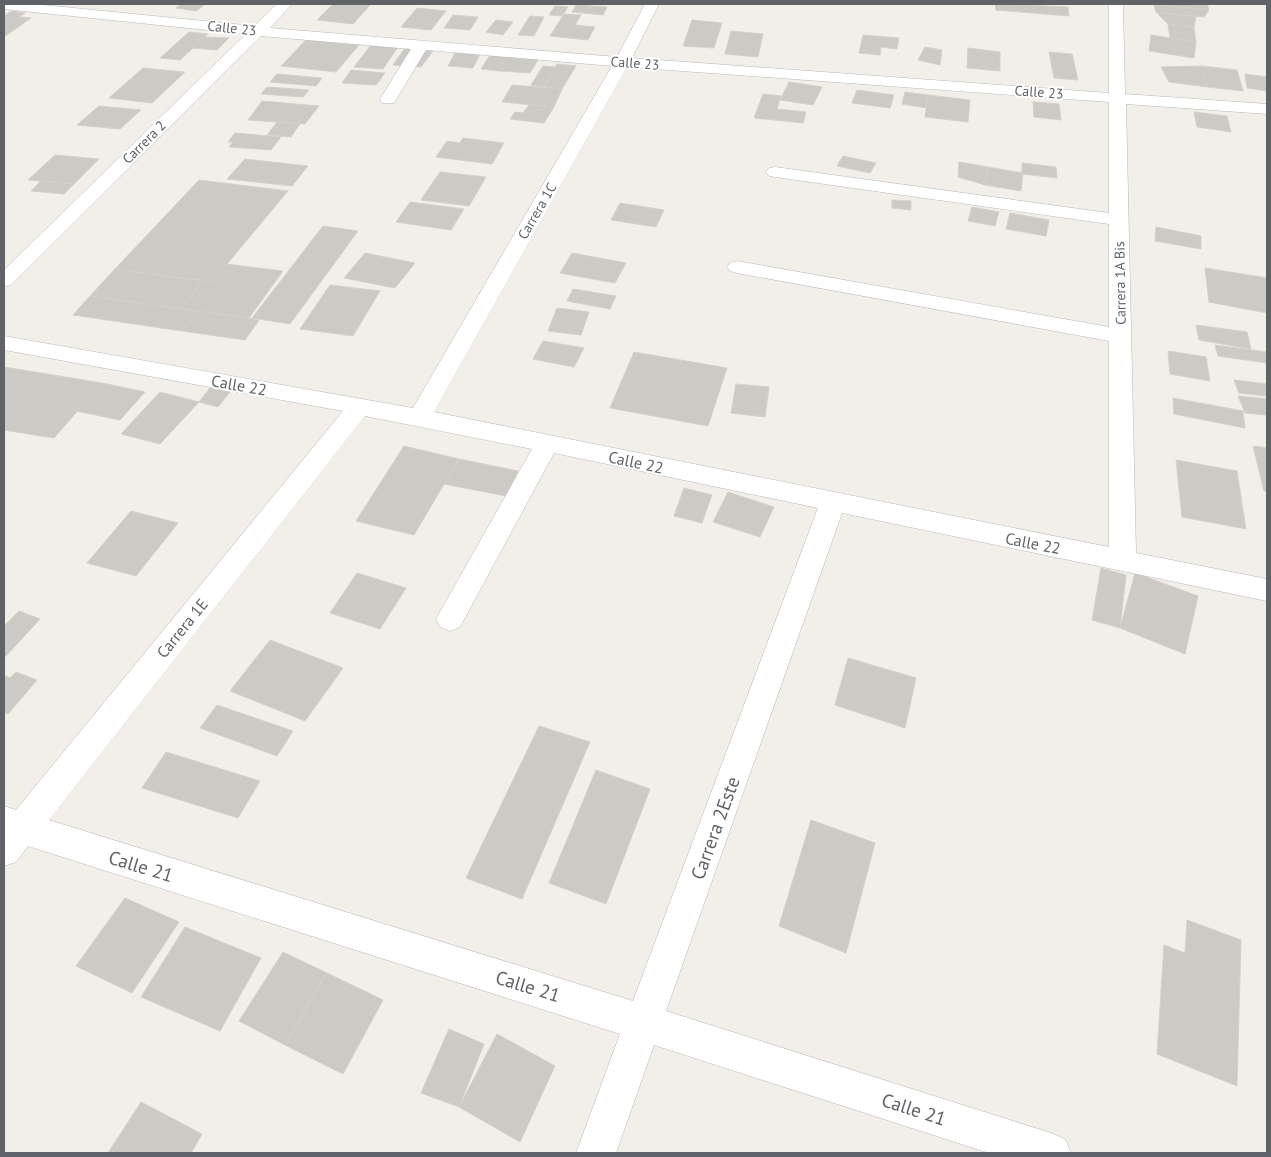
<svg xmlns="http://www.w3.org/2000/svg" width="1271" height="1157" font-family="'PT Sans',sans-serif">
<style>
.building{fill:#cccac5;stroke:#d6d1c6}
.lines{fill:none;stroke-linecap:round;stroke-linejoin:round}
.minor-casing{stroke:#b5b8bc;stroke-width:1}
.minor{fill:#fff;fill-rule:evenodd}
.labels{text-anchor:middle;dominant-baseline:central;stroke-width:4;stroke-linejoin:round;paint-order:stroke}
.far-street-label{font-size:14px;fill:#5f6368;stroke:#fff}
.street-label{font-size:16px;fill:#5f6368;stroke:#fff}
.near-street-label{font-size:19px;fill:#5f6368;stroke:#fff}
</style>
<rect width="100%" height="100%" fill="#f1efe8"/>
<!-- building -->
<g class="building">
<polygon points="181,4 205,4 196,11 176,8"/>
<polygon points="333,4 371,4 353,24 317,20"/>
<polygon points="995,4 1068,7 1069,16 996,10"/>
<polygon points="1207,4 1209,10 1154,4"/>
<polygon points="576,5 607,7 603,15 572,12"/>
<polygon points="1154,5 1209,10 1204,17 1156,12"/>
<polygon points="555,6 568,7 562,16 549,15"/>
<polygon points="417,8 446,11 431,30 401,27"/>
<polygon points="11,11 25,13 19,17 31,18 4,37 4,16"/>
<polygon points="1156,12 1196,17 1194,27 1168,24"/>
<polygon points="564,14 581,15 575,25 595,27 588,40 550,36"/>
<polygon points="453,15 478,17 470,30 444,28"/>
<polygon points="530,16 544,17 534,36 518,35"/>
<polygon points="496,20 513,22 503,35 486,32"/>
<polygon points="692,20 722,23 714,48 683,46"/>
<polygon points="1168,24 1194,27 1196,42 1170,39"/>
<polygon points="731,31 763,34 758,57 725,54"/>
<polygon points="189,32 208,34 180,60 160,58"/>
<polygon points="863,35 899,38 897,49 881,47 880,55 859,53"/>
<polygon points="1151,35 1196,42 1194,58 1149,51"/>
<polygon points="204,37 229,38 217,50 193,48"/>
<polygon points="306,40 359,45 336,72 281,66"/>
<polygon points="371,45 398,47 383,69 354,67"/>
<polygon points="925,47 942,50 940,65 918,60"/>
<polygon points="405,48 433,51 421,67 393,65"/>
<polygon points="968,48 1000,52 1000,71 967,68"/>
<polygon points="1049,52 1072,54 1078,80 1054,78"/>
<polygon points="455,53 480,54 473,68 448,66"/>
<polygon points="490,55 506,57 499,71 481,69"/>
<polygon points="506,57 538,60 530,73 499,71"/>
<polygon points="557,64 576,66 562,89 544,87"/>
<polygon points="543,66 556,67 544,87 531,85"/>
<polygon points="1202,66 1237,70 1243,91 1207,87"/>
<polygon points="1202,66 1207,87 1169,82 1161,67"/>
<polygon points="143,68 185,72 152,103 109,98"/>
<polygon points="351,70 385,73 376,85 342,83"/>
<polygon points="277,74 322,78 316,86 270,82"/>
<polygon points="1245,74 1267,77 1267,91 1247,88"/>
<polygon points="789,82 822,87 813,105 780,100"/>
<polygon points="512,85 562,89 554,107 502,102"/>
<polygon points="267,87 309,90 303,97 261,94"/>
<polygon points="857,90 894,95 890,108 852,103"/>
<polygon points="905,92 928,95 927,108 902,104"/>
<polygon points="763,94 781,96 777,109 806,112 803,123 754,118"/>
<polygon points="928,95 970,100 968,122 925,117"/>
<polygon points="262,101 319,106 305,124 248,120"/>
<polygon points="1033,102 1059,104 1061,120 1034,117"/>
<polygon points="529,105 554,107 544,123 510,119 515,112 523,113"/>
<polygon points="99,106 141,110 120,129 77,125"/>
<polygon points="1194,112 1227,116 1231,132 1197,127"/>
<polygon points="277,122 300,124 291,137 267,135"/>
<polygon points="235,133 281,137 271,150 229,147 233,142 228,142"/>
<polygon points="463,138 504,143 492,164 436,157 447,141 460,143"/>
<polygon points="55,155 99,159 74,184 28,180"/>
<polygon points="843,156 876,163 870,173 837,166"/>
<polygon points="245,159 308,166 292,186 227,179"/>
<polygon points="959,162 988,167 985,185 958,177"/>
<polygon points="1022,163 1056,167 1057,178 1022,174"/>
<polygon points="988,167 1023,173 1021,191 985,185"/>
<polygon points="440,172 486,177 469,206 421,200"/>
<polygon points="199,180 288,191 212,282 115,269"/>
<polygon points="41,181 74,184 64,194 31,191"/>
<polygon points="892,200 911,201 911,210 892,208"/>
<polygon points="410,202 464,209 451,230 396,222"/>
<polygon points="620,203 664,210 656,227 611,220"/>
<polygon points="972,207 999,212 995,226 968,221"/>
<polygon points="1010,213 1049,220 1046,236 1006,229"/>
<polygon points="323,226 358,231 290,324 252,318"/>
<polygon points="1156,227 1201,236 1201,249 1155,241"/>
<polygon points="365,253 415,263 395,288 344,278"/>
<polygon points="572,253 626,263 615,283 560,273"/>
<polygon points="227,264 283,271 249,318 180,309 203,281 212,282"/>
<polygon points="1205,268 1267,278 1267,313 1209,302"/>
<polygon points="115,269 203,281 180,309 90,296"/>
<polygon points="330,285 380,291 353,336 300,329"/>
<polygon points="573,289 616,296 610,309 567,301"/>
<polygon points="90,296 197,311 182,331 73,315"/>
<polygon points="557,308 589,312 581,335 548,331"/>
<polygon points="197,311 249,318 259,320 245,340 182,331"/>
<polygon points="1196,325 1247,332 1251,349 1199,340"/>
<polygon points="543,341 584,348 574,367 533,359"/>
<polygon points="1215,345 1267,352 1267,363 1218,356"/>
<polygon points="1168,351 1206,357 1210,381 1170,374"/>
<polygon points="634,352 727,368 708,426 610,408"/>
<polygon points="4,367 102,383 54,438 4,430"/>
<polygon points="1234,380 1267,384 1267,396 1239,393"/>
<polygon points="102,383 145,392 120,420 76,411"/>
<polygon points="736,384 769,387 765,417 731,413"/>
<polygon points="210,388 230,392 218,407 199,402"/>
<polygon points="160,392 199,402 160,444 121,434"/>
<polygon points="1238,396 1267,399 1267,415 1245,413"/>
<polygon points="1173,398 1243,411 1245,428 1174,414"/>
<polygon points="404,446 459,459 414,535 356,521"/>
<polygon points="1253,446 1267,448 1267,491 1264,491"/>
<polygon points="459,459 518,471 506,496 444,484"/>
<polygon points="1176,460 1237,471 1246,529 1182,517"/>
<polygon points="684,488 712,495 702,523 674,516"/>
<polygon points="728,492 774,507 760,537 713,522"/>
<polygon points="131,511 178,523 136,576 87,563"/>
<polygon points="1101,568 1126,575 1120,628 1092,620"/>
<polygon points="357,573 406,588 380,629 330,613"/>
<polygon points="1135,573 1198,596 1185,654 1120,628"/>
<polygon points="19,611 40,619 4,658 4,626"/>
<polygon points="270,640 343,668 305,721 230,691"/>
<polygon points="848,658 916,678 905,728 835,705"/>
<polygon points="16,672 37,680 8,714 4,712 4,675 10,678"/>
<polygon points="217,705 293,731 277,756 200,728"/>
<polygon points="539,726 590,742 522,899 466,878"/>
<polygon points="166,752 260,781 238,818 142,788"/>
<polygon points="596,770 650,789 606,904 549,883"/>
<polygon points="811,820 875,843 846,953 779,926"/>
<polygon points="125,898 179,922 132,993 76,966"/>
<polygon points="1187,920 1241,940 1237,1086 1157,1054 1164,945 1185,953"/>
<polygon points="185,927 261,958 220,1031 141,997"/>
<polygon points="283,952 327,973 285,1045 239,1021"/>
<polygon points="327,973 383,1000 343,1074 285,1045"/>
<polygon points="449,1029 484,1044 459,1107 421,1093"/>
<polygon points="497,1034 555,1066 520,1142 459,1107"/>
<polygon points="141,1102 202,1134 191,1153 108,1153"/>
</g>
<g class="lines">
<!-- minor casing -->
<g class="minor-casing">
<path id="minor" d="M 4,4 L 34,4 L 254,26 L 277,4 L 292,4 L 270,28 L 617,57 L 645,4 L 659,4 L 632,58 L 1109,93 L 1109,4 L 1123,4 L 1125,94 L 1267,104 L 1267,114 L 1126,104 L 1136,553 L 1267,579 L 1267,601 L 842,513 L 666,1011 L 1051,1133 L 1065,1139 L 1071,1153 L 989,1153 L 654,1045 L 616,1153 L 576,1153 L 620,1034 L 28,846 L 16,862 L 4,866 L 4,806 L 16,810 L 343,411 L 4,350 L 4,336 L 413,408 L 612,66 L 426,50 L 394,103 L 382,103 L 380,99 L 411,49 L 261,36 L 11,285 L 4,287 L 4,270 L 246,34 L 4,9 ZM 627,67 L 1109,102 L 1109,213 L 775,167 L 769,168 L 766,172 L 769,176 L 775,177 L 1109,224 L 1109,327 L 737,261 L 730,263 L 727,267 L 730,271 L 737,273 L 1109,341 L 1109,547 L 434,412 ZM 365,416 L 532,449 L 436,619 L 440,627 L 450,631 L 460,627 L 554,453 L 818,508 L 633,1001 L 49,820 Z"/>
</g>
<!-- minor -->
<use href="#minor" class="minor"/>
</g>
<g class="labels">
<!-- far-street labels -->
<g class="far-street-label">
<text transform="translate(232 28) rotate(6)">Calle 23</text>
<text transform="translate(635 63) rotate(4)">Calle 23</text>
<text transform="translate(1039 92) rotate(4)">Calle 23</text>
<text transform="translate(144 142) rotate(-45)">Carrera 2</text>
<text transform="translate(537 211) rotate(-60)">Carrera 1C</text>
<text transform="translate(1120 283) rotate(-91)">Carrera 1A Bis</text>
</g>
<!-- street labels -->
<g class="street-label">
<text transform="translate(239 385) rotate(10)">Calle 22</text>
<text transform="translate(636 462) rotate(12)">Calle 22</text>
<text transform="translate(1033 543) rotate(11)">Calle 22</text>
<text transform="translate(182 628) rotate(-51)">Carrera 1E</text>
</g>
<!-- near-street labels -->
<g class="near-street-label">
<text transform="translate(715 828) rotate(-70)">Carrera 2Este</text>
<text transform="translate(141 866) rotate(17)">Calle 21</text>
<text transform="translate(528 986) rotate(17)">Calle 21</text>
<text transform="translate(914 1109) rotate(18)">Calle 21</text>
</g>
</g>
<!-- border -->
<rect width="1271" height="1157" fill="none" stroke="#5f6368" stroke-width="10"/>
</svg>
